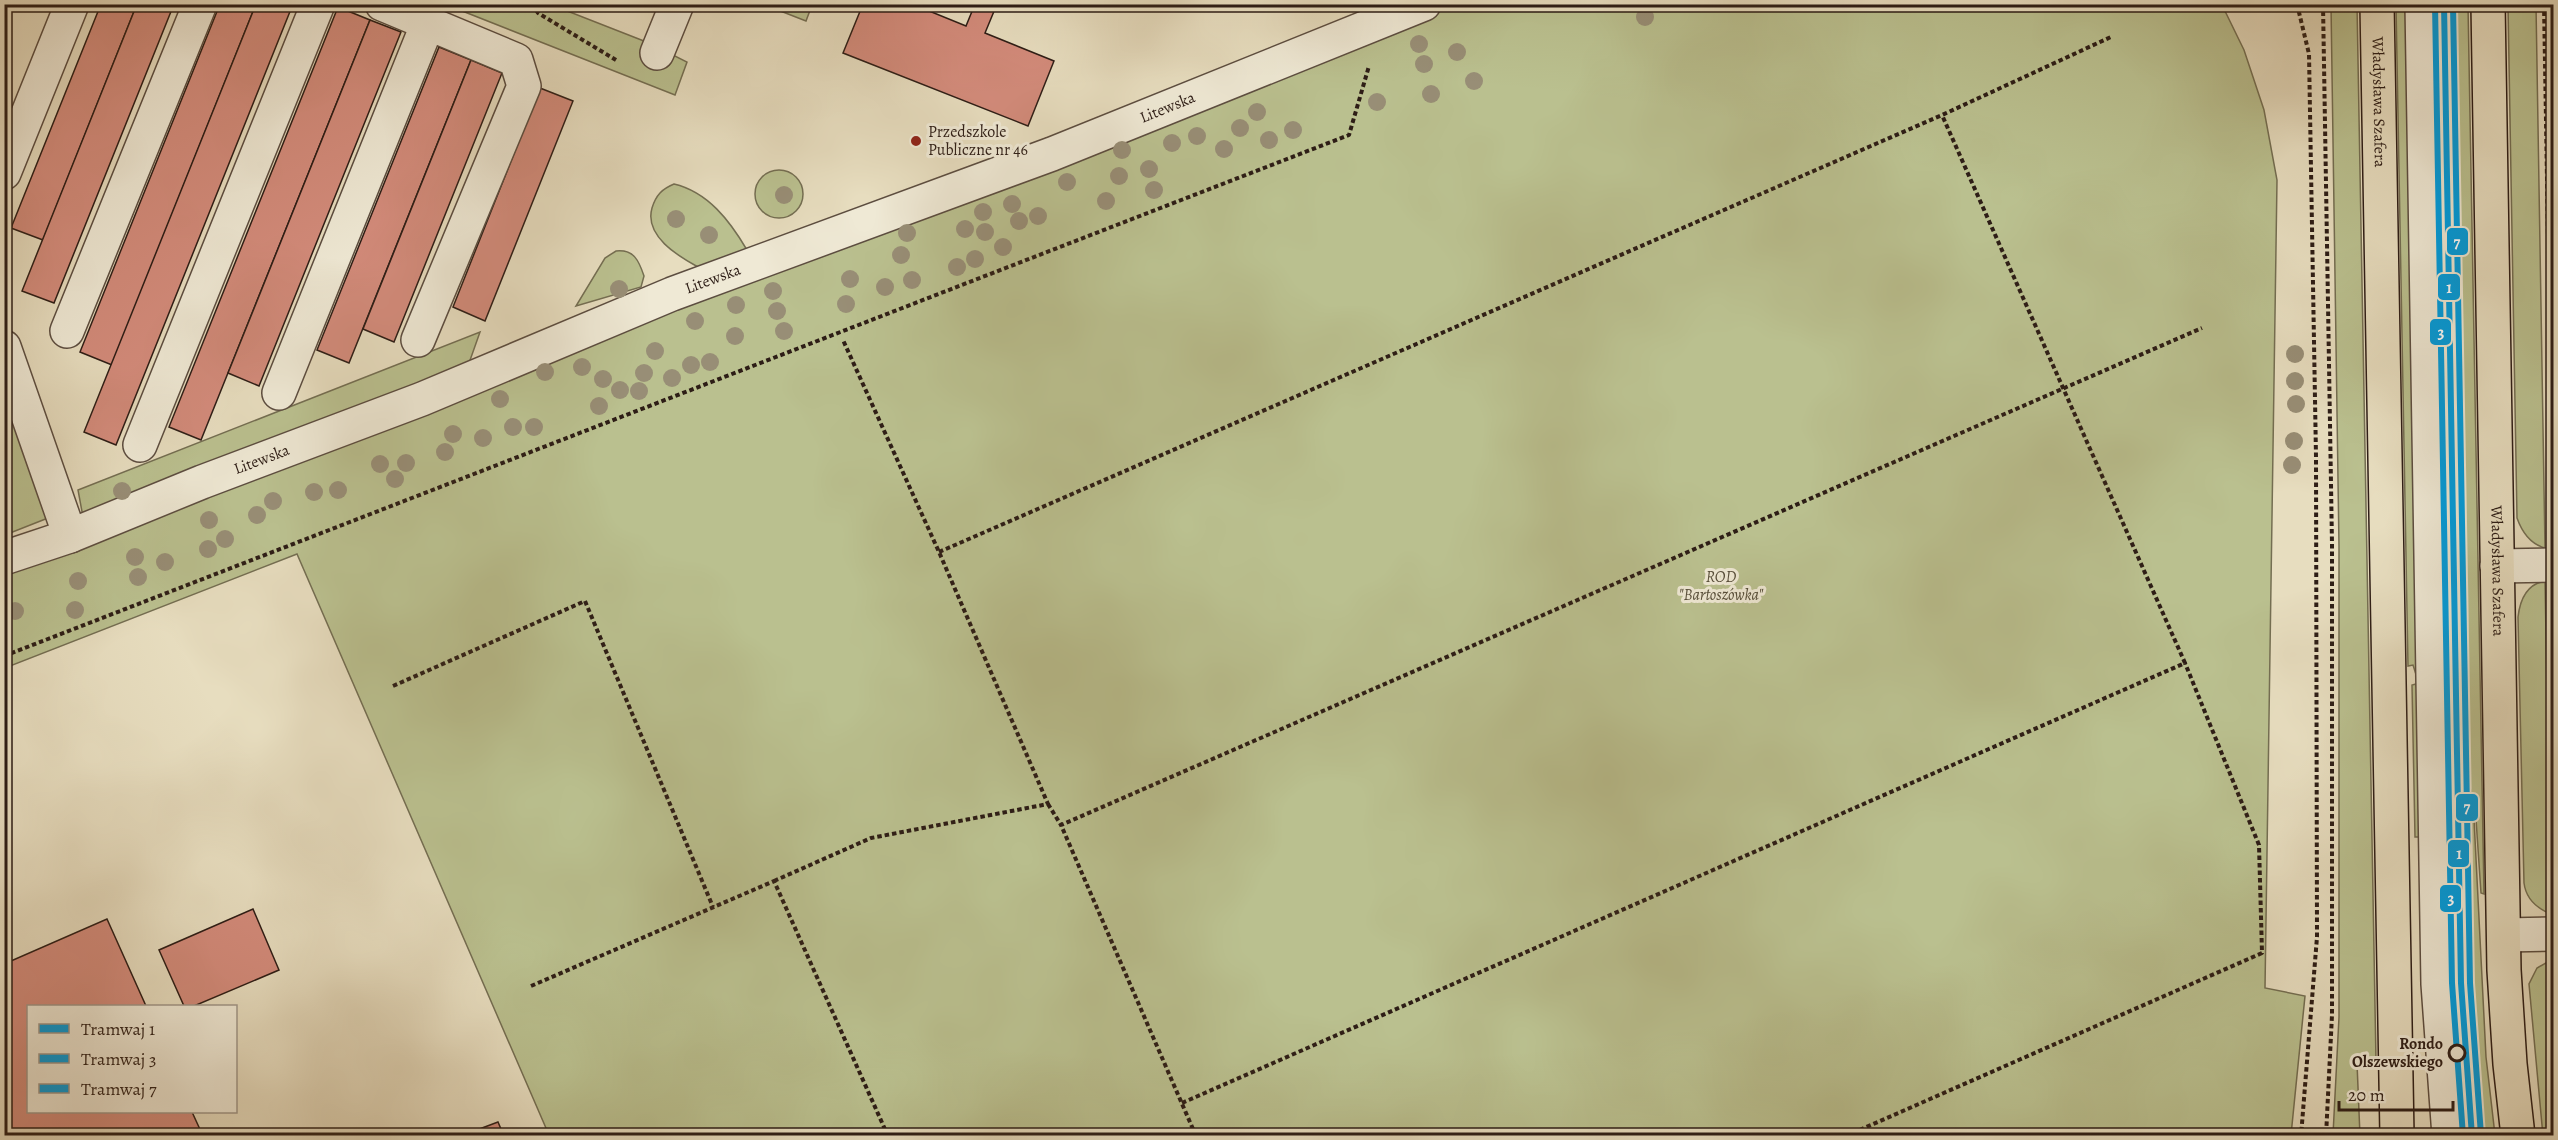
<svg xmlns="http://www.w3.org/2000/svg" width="2558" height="1140" font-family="Alegreya,serif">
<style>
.green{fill:#bac08f;stroke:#746e52;stroke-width:1.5}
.building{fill:#d38b7b;stroke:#2d1d16;stroke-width:1.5}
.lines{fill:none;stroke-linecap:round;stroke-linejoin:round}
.minor-casing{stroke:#5c4d40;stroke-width:36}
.major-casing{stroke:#2d1d16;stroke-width:36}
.path{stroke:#2d1d16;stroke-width:4;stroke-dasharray:4.5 3;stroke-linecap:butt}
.minor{stroke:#efe9d5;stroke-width:33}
.major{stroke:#e7ddbf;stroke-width:33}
.tram-1-casing{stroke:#efe9d5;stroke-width:10}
.tram-2-casing{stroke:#efe9d5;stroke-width:10}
.tram-3-casing{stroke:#efe9d5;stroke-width:10}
.tram-1{stroke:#009cdd;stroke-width:6}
.tram-2{stroke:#009cdd;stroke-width:6}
.tram-3{stroke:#009cdd;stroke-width:6}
.tree{fill:#988e76}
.poi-dot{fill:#8f2418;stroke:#efe9d5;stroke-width:2}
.stop-dot{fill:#efe9d5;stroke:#2d1d16;stroke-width:3}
.labels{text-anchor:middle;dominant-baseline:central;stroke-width:6;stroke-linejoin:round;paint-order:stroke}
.street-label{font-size:16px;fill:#2d1d16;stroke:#efe9d5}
.poi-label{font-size:16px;fill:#2d1d16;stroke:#efe9d5;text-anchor:start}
.park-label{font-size:16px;font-style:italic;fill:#574e3a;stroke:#efe9d5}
.stop-label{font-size:16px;font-weight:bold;fill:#2d1d16;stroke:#efe9d5;text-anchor:end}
.line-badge{stroke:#efe9d5;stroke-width:2}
.badge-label{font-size:16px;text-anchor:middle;font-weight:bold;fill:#fff}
</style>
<rect width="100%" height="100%" fill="#e7ddbf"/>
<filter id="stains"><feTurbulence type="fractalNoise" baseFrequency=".00333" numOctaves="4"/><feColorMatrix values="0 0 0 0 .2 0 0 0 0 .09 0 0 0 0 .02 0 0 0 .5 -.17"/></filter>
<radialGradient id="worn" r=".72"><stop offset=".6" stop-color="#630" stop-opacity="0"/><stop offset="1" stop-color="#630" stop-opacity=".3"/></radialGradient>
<!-- green -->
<g class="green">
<polygon points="447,5 552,5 649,43 687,62 675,95"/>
<polygon points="765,5 812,5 806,21"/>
<polygon points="1451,5 2222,5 2244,50 2264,110 2277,180 2265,988 2305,996 2291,1135 549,1135 297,554 5,668 4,570 665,308 1062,160"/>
<polygon points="2331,5 2357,5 2376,1061 2357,1063 2360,1136 2333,1135 2339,1017 2339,547"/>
<polygon points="2396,5 2414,5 2419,684 2413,665 2408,666"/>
<polygon points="2451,5 2468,5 2484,894 2481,893 2476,819 2470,787 2464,788"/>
<path d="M 2508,5 L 2536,5 L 2545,548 C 2530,544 2522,532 2517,518 Z"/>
<circle cx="779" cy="194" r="24"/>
<path d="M 674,184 C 708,192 730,221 747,250 L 698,267 C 678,256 644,236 652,208 C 656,195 662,189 674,184 Z"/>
<path d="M 616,251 C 634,249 639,261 644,276 L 641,287 L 576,306 L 605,258 Z"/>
<polygon points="480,332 468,366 83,517 78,490"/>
<polygon points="4,392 48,518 5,535 4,535"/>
<path d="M 2545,581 L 2551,914 C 2536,908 2526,899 2524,883 L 2518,617 C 2520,600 2527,584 2545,581 Z"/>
<polygon points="2416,684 2422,719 2425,837 2415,837 2412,685"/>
<polygon points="2474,819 2486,1057 2495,1135 2483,1135 2473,1016 2468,820"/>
<polygon points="2551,960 2554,1135 2543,1136 2529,984 2537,968"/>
</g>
<!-- building -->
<g class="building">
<polygon points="101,4 137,4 43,240 11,228"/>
<polygon points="137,4 174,4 54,303 22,291"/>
<polygon points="220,4 256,4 112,365 80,352"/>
<polygon points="256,4 293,4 116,445 84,432"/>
<polygon points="863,4 912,4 966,26 975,4 997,4 985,33 1054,61 1028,126 843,53"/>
<polygon points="338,7 370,20 201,440 169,427"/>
<polygon points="370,20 401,32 259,386 228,373"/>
<polygon points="439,47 471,60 349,363 317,350"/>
<polygon points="471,60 502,73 394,342 363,329"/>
<polygon points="540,88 573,101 485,321 453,307"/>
<polygon points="253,909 279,970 194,1006 184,1006 159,950"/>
<polygon points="107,919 146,1006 28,1006 28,1112 192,1112 203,1136 4,1136 4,964"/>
<polygon points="498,1122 504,1136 465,1135 482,1128"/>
</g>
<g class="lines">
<!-- minor casing -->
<g class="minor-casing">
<g id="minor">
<polyline points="382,4 516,60 524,86 418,340"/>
<polyline points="2422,4 2438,984 2449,1136"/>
<polyline points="657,53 677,4"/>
<polyline points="4,173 72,4"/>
<polyline points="67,331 200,4"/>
<polyline points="4,347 70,536"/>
<polyline points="279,393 428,23"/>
<polyline points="140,445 318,4"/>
<path id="s1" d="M 4,558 L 70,536 L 202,482 L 422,399 L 672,294 L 1052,154 L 1424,4"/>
<polyline points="2497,566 2554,565"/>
<polyline points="2504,935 2554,934"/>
</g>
</g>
<!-- major casing -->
<g class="major-casing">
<g id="major">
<path id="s2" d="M 2377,4 L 2397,1136"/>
<path id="s3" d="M 2488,4 L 2504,970 L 2510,1064 L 2518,1136"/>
</g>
</g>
<!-- path -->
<g class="path">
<polyline points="532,4 538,13 616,60"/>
<polyline points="2297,4 2309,54 2316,457 2317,937 2301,1136"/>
<polyline points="2323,4 2332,544 2332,1015 2326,1136"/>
<polyline points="2544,4 2553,529"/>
<polyline points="939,552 1942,115 2113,36"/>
<polyline points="4,656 1349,135 1369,66"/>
<polyline points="393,686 585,601 713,907"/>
<polyline points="1048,804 1061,825"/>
<polyline points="774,881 871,838 1048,804 939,552 843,340"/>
<polyline points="531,986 774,881 888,1136"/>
<polyline points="1182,1103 2185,663 1942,115"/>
<polyline points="1196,1136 1061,825 2202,328"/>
<polyline points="1846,1136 2262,953 2259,845 2185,663"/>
</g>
<!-- minor -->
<use href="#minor" class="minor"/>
<!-- major -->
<use href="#major" class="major"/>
<!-- tram-1 casing -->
<g class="tram-1-casing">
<polyline id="tram-1" points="2444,4 2461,983 2472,1136"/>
</g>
<!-- tram-2 casing -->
<g class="tram-2-casing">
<polyline id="tram-2" points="2435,4 2452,983 2463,1136"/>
</g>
<!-- tram-3 casing -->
<g class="tram-3-casing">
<polyline id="tram-3" points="2453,4 2470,983 2481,1135"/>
</g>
<!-- tram-1 -->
<use href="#tram-1" class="tram-1"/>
<!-- tram-2 -->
<use href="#tram-2" class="tram-2"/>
<!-- tram-3 -->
<use href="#tram-3" class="tram-3"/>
</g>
<!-- trees -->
<g class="tree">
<circle cx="1645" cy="17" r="9"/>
<circle cx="1419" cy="44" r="9"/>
<circle cx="1457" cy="52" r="9"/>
<circle cx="1424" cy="64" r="9"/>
<circle cx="1474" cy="81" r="9"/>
<circle cx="1431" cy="94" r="9"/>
<circle cx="1377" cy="102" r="9"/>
<circle cx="1257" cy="112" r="9"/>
<circle cx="1240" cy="128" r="9"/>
<circle cx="1293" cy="130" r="9"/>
<circle cx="1197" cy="136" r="9"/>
<circle cx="1269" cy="140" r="9"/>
<circle cx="1172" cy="143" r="9"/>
<circle cx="1224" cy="149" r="9"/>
<circle cx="1122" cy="150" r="9"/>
<circle cx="1149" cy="169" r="9"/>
<circle cx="1119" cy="176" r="9"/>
<circle cx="1067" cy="182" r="9"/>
<circle cx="1154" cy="190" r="9"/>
<circle cx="784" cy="195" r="9"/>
<circle cx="1106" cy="201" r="9"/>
<circle cx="1012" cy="204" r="9"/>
<circle cx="983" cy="212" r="9"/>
<circle cx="1038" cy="216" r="9"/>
<circle cx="676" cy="219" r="9"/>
<circle cx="1019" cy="221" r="9"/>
<circle cx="965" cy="229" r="9"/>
<circle cx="985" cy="232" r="9"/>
<circle cx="907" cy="233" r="9"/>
<circle cx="709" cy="235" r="9"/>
<circle cx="1003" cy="247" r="9"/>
<circle cx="901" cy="255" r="9"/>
<circle cx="975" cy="259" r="9"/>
<circle cx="957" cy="267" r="9"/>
<circle cx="850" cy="279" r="9"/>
<circle cx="912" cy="280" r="9"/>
<circle cx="885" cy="287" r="9"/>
<circle cx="619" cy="289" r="9"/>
<circle cx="773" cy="291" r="9"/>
<circle cx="846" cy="304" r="9"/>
<circle cx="736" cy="305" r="9"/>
<circle cx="777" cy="311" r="9"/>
<circle cx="695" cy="321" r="9"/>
<circle cx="784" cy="331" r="9"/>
<circle cx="735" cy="336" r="9"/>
<circle cx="655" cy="351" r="9"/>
<circle cx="2295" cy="354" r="9"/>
<circle cx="710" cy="362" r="9"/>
<circle cx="691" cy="365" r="9"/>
<circle cx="582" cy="367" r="9"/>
<circle cx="545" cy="372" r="9"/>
<circle cx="644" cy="373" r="9"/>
<circle cx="672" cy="378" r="9"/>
<circle cx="603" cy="379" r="9"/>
<circle cx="2295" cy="381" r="9"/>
<circle cx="620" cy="390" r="9"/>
<circle cx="639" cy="391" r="9"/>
<circle cx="500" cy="399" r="9"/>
<circle cx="2296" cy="404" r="9"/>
<circle cx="599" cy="406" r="9"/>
<circle cx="513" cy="427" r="9"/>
<circle cx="534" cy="427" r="9"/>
<circle cx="453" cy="434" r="9"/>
<circle cx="483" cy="438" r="9"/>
<circle cx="2294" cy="441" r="9"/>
<circle cx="445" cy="452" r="9"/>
<circle cx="406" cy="463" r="9"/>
<circle cx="380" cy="464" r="9"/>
<circle cx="2292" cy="465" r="9"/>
<circle cx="395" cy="479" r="9"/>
<circle cx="338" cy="490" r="9"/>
<circle cx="122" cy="491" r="9"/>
<circle cx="314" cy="492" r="9"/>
<circle cx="273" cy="501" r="9"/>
<circle cx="257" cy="515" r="9"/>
<circle cx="209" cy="520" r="9"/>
<circle cx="225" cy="539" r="9"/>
<circle cx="208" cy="549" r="9"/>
<circle cx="135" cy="557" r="9"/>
<circle cx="165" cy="562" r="9"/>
<circle cx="138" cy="577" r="9"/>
<circle cx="78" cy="581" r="9"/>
<circle cx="75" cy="610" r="9"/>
<circle cx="15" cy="611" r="9"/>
</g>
<!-- markers -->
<circle class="poi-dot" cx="916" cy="141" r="6"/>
<circle class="stop-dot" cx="2457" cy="1053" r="8"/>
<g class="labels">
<!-- street labels -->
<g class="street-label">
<text stroke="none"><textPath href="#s2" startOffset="98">Władysława Szafera</textPath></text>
<text stroke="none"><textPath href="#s1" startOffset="1248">Litewska</textPath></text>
<text stroke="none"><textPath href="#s1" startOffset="762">Litewska</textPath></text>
<text stroke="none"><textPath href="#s1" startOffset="276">Litewska</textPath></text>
<text stroke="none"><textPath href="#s3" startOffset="567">Władysława Szafera</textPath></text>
</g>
<!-- poi labels -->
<g class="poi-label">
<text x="928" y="132">Przedszkole<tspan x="928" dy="18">Publiczne nr 46</tspan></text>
</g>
<!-- park labels -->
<g class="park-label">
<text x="1721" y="577">ROD<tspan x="1721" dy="18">"Bartoszówka"</tspan></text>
</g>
<!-- stop labels -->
<g class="stop-label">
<text x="2443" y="1044">Rondo<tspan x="2443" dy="18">Olszewskiego</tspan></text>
</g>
</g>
<g class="line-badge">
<rect x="2446" y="227" width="23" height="29" rx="6" fill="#009cdd"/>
<rect x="2437" y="273" width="24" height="28" rx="6" fill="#009cdd"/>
<rect x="2429" y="318" width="23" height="28" rx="6" fill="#009cdd"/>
<rect x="2455" y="793" width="24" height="29" rx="6" fill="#009cdd"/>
<rect x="2447" y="839" width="23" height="29" rx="6" fill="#009cdd"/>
<rect x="2439" y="884" width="23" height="29" rx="6" fill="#009cdd"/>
</g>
<g class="badge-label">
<text x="2457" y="248">7</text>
<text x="2449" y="293">1</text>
<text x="2441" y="338">3</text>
<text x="2467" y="813">7</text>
<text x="2459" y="859">1</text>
<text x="2451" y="904">3</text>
</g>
<!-- margin -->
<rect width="2558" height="1140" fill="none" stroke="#e7ddbf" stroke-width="24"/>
<rect x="6" y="6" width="2546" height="1128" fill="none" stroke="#2d1d16" stroke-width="3"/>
<rect x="12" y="12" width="2534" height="1116" fill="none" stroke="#2d1d16" stroke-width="1.5"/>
<!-- legend -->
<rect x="27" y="1005" width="210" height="108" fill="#efe9d5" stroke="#a19789" stroke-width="1.5"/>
<rect x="39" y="1024" width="30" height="9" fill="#009cdd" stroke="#a19789" stroke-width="1.5"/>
<text x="81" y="1035" font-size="18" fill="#2d1d16">Tramwaj 1</text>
<rect x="39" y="1054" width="30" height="9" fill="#009cdd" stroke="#a19789" stroke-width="1.5"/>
<text x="81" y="1065" font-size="18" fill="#2d1d16">Tramwaj 3</text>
<rect x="39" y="1084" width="30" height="9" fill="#009cdd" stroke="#a19789" stroke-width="1.5"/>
<text x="81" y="1095" font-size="18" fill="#2d1d16">Tramwaj 7</text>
<!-- scale -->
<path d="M2339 1101v9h114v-9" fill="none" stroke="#2d1d16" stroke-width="3"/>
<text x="2348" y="1101" font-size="18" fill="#2d1d16" stroke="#efe9d5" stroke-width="4.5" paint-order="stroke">20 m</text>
<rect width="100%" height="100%" filter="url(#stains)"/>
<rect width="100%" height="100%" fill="url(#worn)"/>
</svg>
